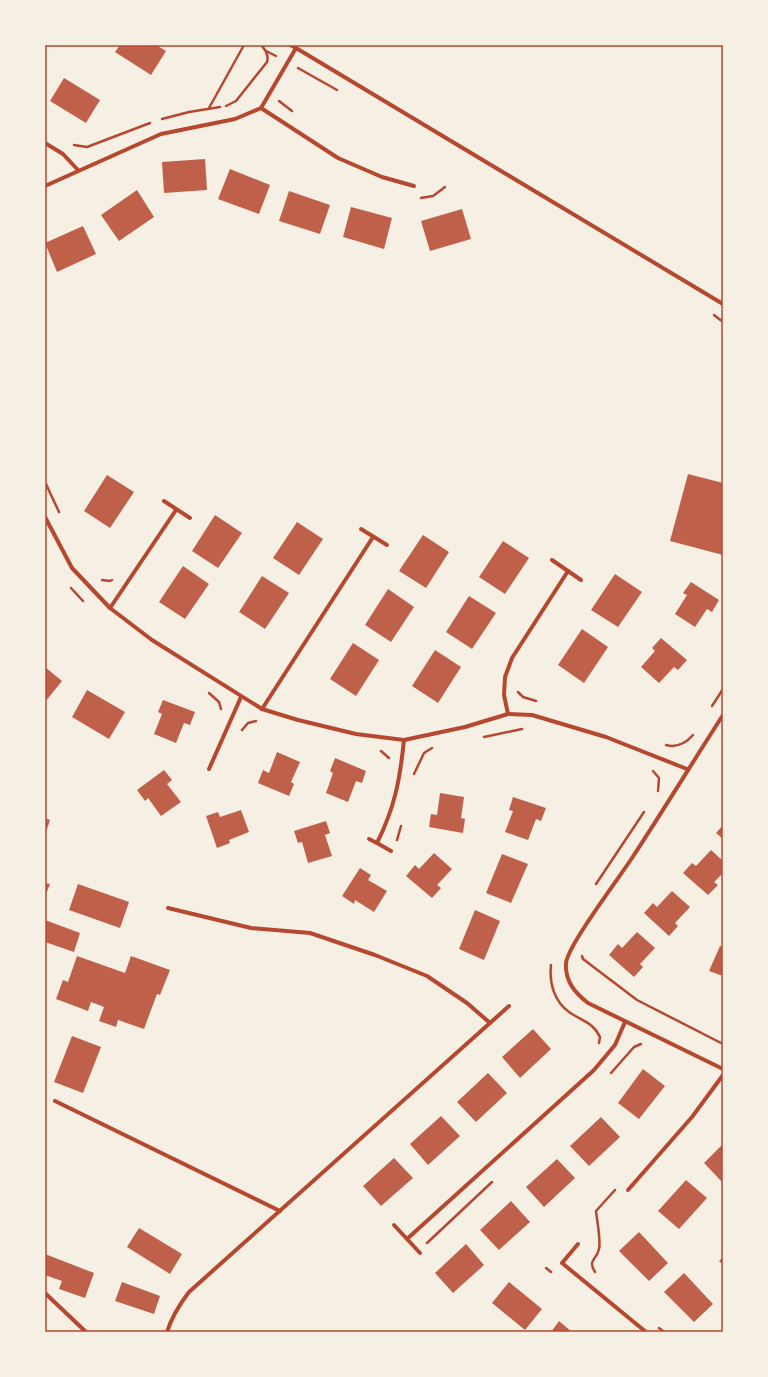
<svg xmlns="http://www.w3.org/2000/svg" width="768" height="1377" font-family="Literata,serif">
<style>
.building{fill:#bf614a}
.lines{fill:none;stroke-linecap:round;stroke-linejoin:round}
.path{stroke:#b5482f;stroke-width:2.5}
.minor{stroke:#b5482f;stroke-width:4}
.neatline{fill:none;stroke:#b5482f;stroke-width:1.5}
</style>
<rect width="100%" height="100%" fill="#f6efe4"/>
<!-- building -->
<g class="building">
<polygon points="120,45 156,45 166,51 151,75 115,52"/>
<polygon points="64,78 100,100 86,123 50,101"/>
<polygon points="205,159 207,190 164,193 162,162"/>
<polygon points="230,169 270,185 259,214 218,199"/>
<polygon points="137,190 154,217 119,241 101,215"/>
<polygon points="289,191 330,205 320,234 279,221"/>
<polygon points="351,207 392,218 384,249 343,237"/>
<polygon points="462,209 471,239 430,251 421,221"/>
<polygon points="83,226 96,254 57,272 45,243"/>
<polygon points="688,474 723,483 723,555 670,541"/>
<polygon points="107,475 134,492 110,528 84,511"/>
<polygon points="215,515 242,533 218,568 192,551"/>
<polygon points="297,522 323,539 299,575 273,558"/>
<polygon points="423,535 449,552 426,588 399,571"/>
<polygon points="503,541 529,558 505,594 479,577"/>
<polygon points="183,566 209,584 185,619 159,602"/>
<polygon points="615,574 642,592 618,627 591,610"/>
<polygon points="262,576 289,593 265,629 239,612"/>
<polygon points="691,582 719,600 712,612 707,609 695,627 675,614 687,595 683,593"/>
<polygon points="388,589 414,607 391,642 365,625"/>
<polygon points="469,596 496,613 472,649 446,632"/>
<polygon points="582,629 608,647 584,683 558,665"/>
<polygon points="661,638 687,660 678,670 674,667 659,683 641,667 655,651 652,648"/>
<polygon points="353,643 379,660 356,696 330,679"/>
<polygon points="435,650 461,667 438,703 412,686"/>
<polygon points="45,667 62,681 45,702"/>
<polygon points="87,690 125,712 109,739 72,717"/>
<polygon points="163,700 195,712 190,725 184,723 176,743 154,734 162,714 158,712"/>
<polygon points="277,752 300,762 291,782 294,784 289,796 258,783 263,770 269,773"/>
<polygon points="335,758 366,771 362,783 356,781 348,802 326,793 333,773 330,771"/>
<polygon points="164,770 172,780 167,784 181,802 161,816 148,798 145,801 137,790"/>
<polygon points="440,793 464,797 461,818 465,819 463,833 429,827 431,814 437,815"/>
<polygon points="513,797 546,808 541,821 536,819 528,840 505,832 513,811 509,810"/>
<polygon points="241,810 249,832 229,840 230,843 217,848 206,816 218,812 220,817"/>
<polygon points="45,818 50,820 45,835"/>
<polygon points="326,821 330,833 325,835 332,856 308,863 302,842 298,843 294,831"/>
<polygon points="723,825 723,839 716,833"/>
<polygon points="711,850 723,861 723,873 714,882 718,885 708,895 683,873 692,863 696,866"/>
<polygon points="434,853 452,869 437,885 441,888 432,898 406,876 415,865 419,869"/>
<polygon points="502,854 528,864 511,903 486,893"/>
<polygon points="360,868 371,875 368,880 387,891 374,912 355,900 354,904 342,896"/>
<polygon points="45,883 50,884 45,896"/>
<polygon points="78,884 129,902 120,928 69,910"/>
<polygon points="672,891 690,907 675,923 678,926 669,936 644,913 653,903 657,907"/>
<polygon points="475,910 500,921 484,960 459,949"/>
<polygon points="45,920 80,933 74,952 45,942"/>
<polygon points="637,932 655,948 640,964 643,967 634,977 609,955 618,944 622,948"/>
<polygon points="720,946 723,947 723,976 709,971"/>
<polygon points="77,956 125,973 131,956 170,970 160,995 157,994 144,1029 118,1020 116,1027 99,1021 104,1007 91,1002 88,1011 56,999 63,980 68,982"/>
<polygon points="533,1029 551,1049 520,1078 502,1057"/>
<polygon points="72,1036 101,1047 83,1093 54,1082"/>
<polygon points="643,1069 665,1086 639,1119 618,1103"/>
<polygon points="488,1073 507,1093 476,1122 457,1102"/>
<polygon points="441,1116 460,1136 428,1165 410,1144"/>
<polygon points="601,1117 620,1137 589,1166 570,1146"/>
<polygon points="723,1144 723,1183 704,1163"/>
<polygon points="394,1158 413,1178 381,1206 363,1186"/>
<polygon points="557,1159 575,1178 544,1207 526,1187"/>
<polygon points="686,1180 707,1198 679,1229 658,1211"/>
<polygon points="511,1201 530,1222 499,1250 480,1230"/>
<polygon points="139,1228 182,1254 170,1274 127,1247"/>
<polygon points="639,1232 668,1263 649,1281 619,1251"/>
<polygon points="466,1244 484,1265 453,1293 435,1273"/>
<polygon points="45,1254 94,1273 85,1298 59,1289 62,1281 45,1275"/>
<polygon points="723,1257 723,1265 719,1261"/>
<polygon points="684,1273 713,1304 694,1322 664,1292"/>
<polygon points="122,1282 160,1296 154,1314 115,1301"/>
<polygon points="509,1282 542,1309 525,1330 492,1303"/>
<polygon points="559,1321 572,1332 551,1332"/>
</g>
<g class="lines">
<!-- path -->
<g class="path">
<polyline points="266,51 276,56"/>
<polyline points="298,68 337,90"/>
<polyline points="279,101 292,111"/>
<path d="M 226,106 L 236,101 L 267,62 C 269,55 266,50 261,45"/>
<polyline points="209,108 244,45"/>
<polyline points="162,119 189,112 220,107"/>
<polyline points="74,145 87,147 150,123"/>
<polyline points="421,198 433,196 445,187"/>
<polyline points="714,315 723,322"/>
<polyline points="45,482 59,512"/>
<polyline points="102,580 110,581 112,580"/>
<polyline points="71,588 83,601"/>
<polyline points="518,692 523,697 536,701"/>
<polyline points="209,693 219,702 221,709"/>
<polyline points="712,706 723,689"/>
<polyline points="242,730 248,723 256,721"/>
<polyline points="484,737 522,729"/>
<path d="M 666,745 C 677,748 686,743 693,735"/>
<polyline points="381,751 389,758"/>
<polyline points="653,771 659,778 658,791"/>
<polyline points="414,774 424,753 432,748"/>
<polyline points="397,840 401,826"/>
<polyline points="596,884 644,812"/>
<polyline points="582,956 583,959 637,1000 723,1044"/>
<path d="M 551,965 C 549,983 554,1001 569,1012 C 582,1021 593,1022 600,1037 L 599,1043"/>
<polyline points="611,1073 634,1047 641,1044"/>
<polyline points="427,1243 492,1182"/>
<polyline points="546,1268 551,1272"/>
<path d="M 595,1272 C 587,1259 597,1260 599,1249 C 601,1240 597,1221 596,1211 L 615,1190"/>
<polyline points="659,1328 664,1332"/>
</g>
<!-- minor -->
<g class="minor">
<polyline points="290,45 296,48"/>
<polyline points="261,108 338,158 382,177 414,186"/>
<polyline points="45,143 63,154 78,170"/>
<polyline points="45,186 161,134 235,119 261,108 296,48 723,304"/>
<polyline points="164,501 190,518"/>
<polyline points="45,517 72,568 110,608 152,640 262,709 298,720 356,734 404,740 465,727 508,714 532,715 606,737 687,769"/>
<polyline points="361,529 387,545"/>
<polyline points="552,560 581,580"/>
<polyline points="110,608 176,510"/>
<polyline points="262,709 373,537"/>
<polyline points="508,714 504,695 505,677 512,658 568,571"/>
<path d="M 723,715 C 692,763 663,811 632,858 C 619,878 568,945 566,963 C 565,981 574,992 588,1003 L 723,1069"/>
<polyline points="209,769 241,697"/>
<polyline points="369,839 377,843"/>
<path d="M 391,851 L 377,843 C 395,807 400,779 404,740"/>
<polyline points="168,908 251,928 310,933 375,955 427,976 467,1003 490,1023"/>
<polyline points="55,1101 280,1211"/>
<polyline points="628,1190 692,1117 723,1075"/>
<polyline points="394,1225 420,1253"/>
<polyline points="407,1239 594,1070 615,1045 625,1022"/>
<polyline points="578,1244 562,1263 646,1332"/>
<polyline points="45,1293 86,1332"/>
<path d="M 167,1332 C 172,1316 179,1305 189,1292 L 509,1006"/>
</g>
</g>
<!-- border -->
<rect width="768" height="1377" fill="none" stroke="#f6efe4" stroke-width="92"/>
<rect x="46" y="46" width="676" height="1285" class="neatline"/>
</svg>
